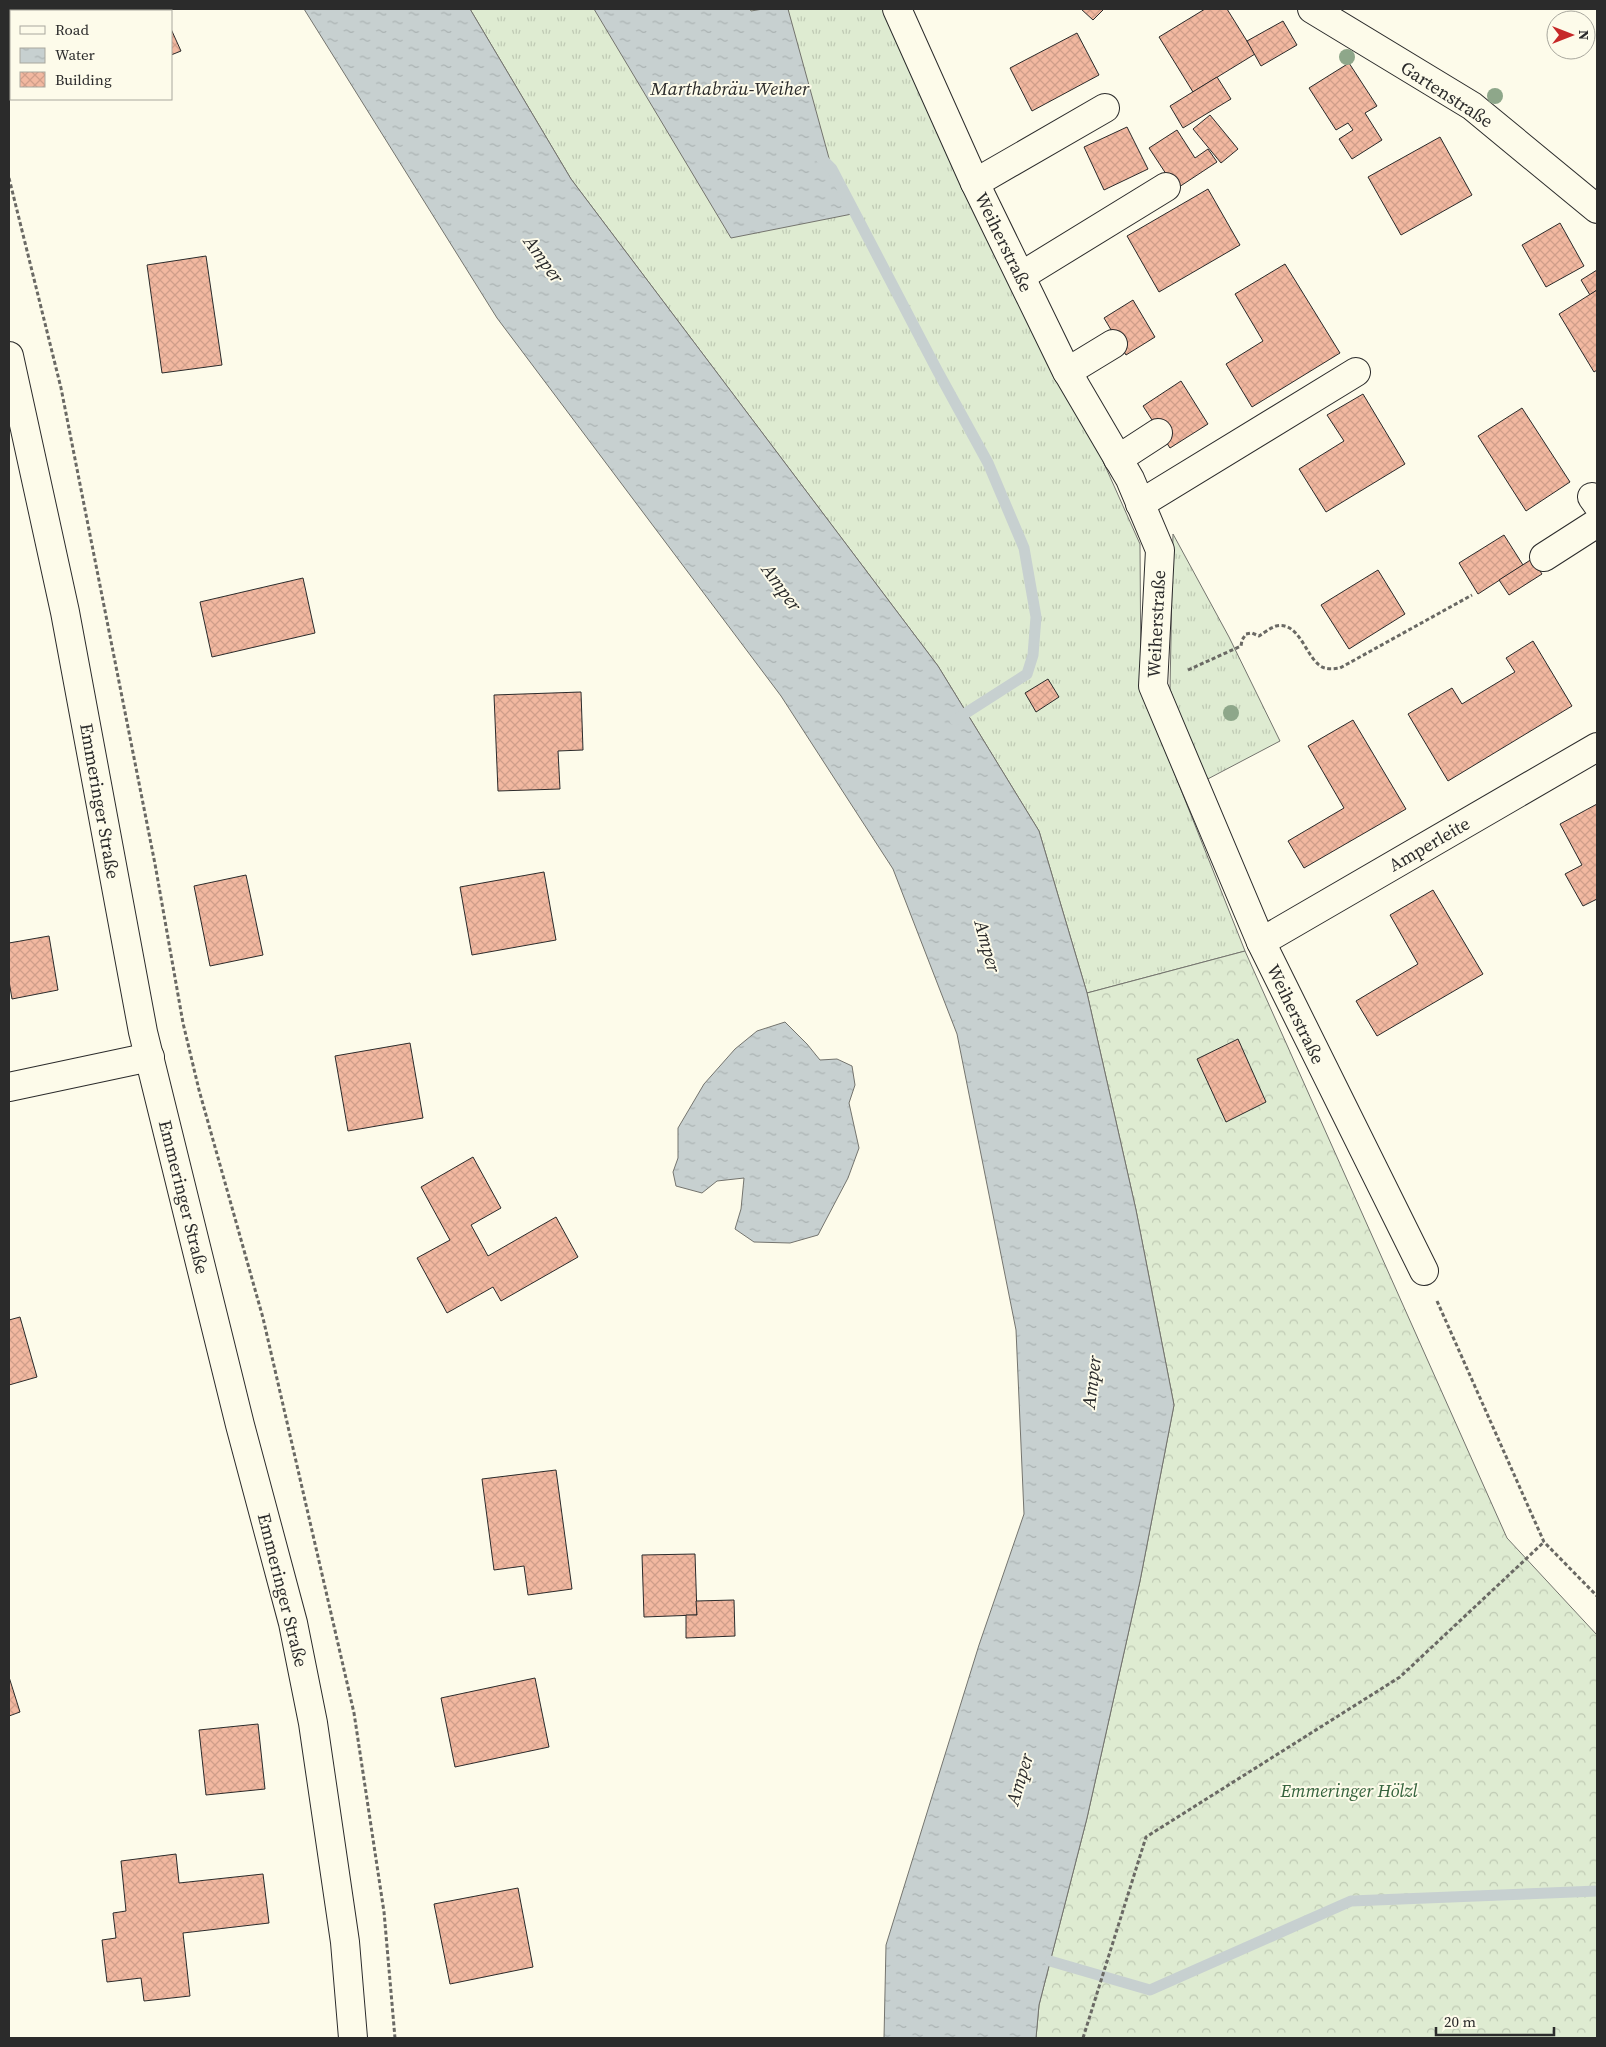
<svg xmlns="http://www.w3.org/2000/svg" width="1606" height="2047" font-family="'Source Serif 4',serif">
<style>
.grass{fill:url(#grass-tufts);stroke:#74746e}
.forest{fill:url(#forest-crowns);stroke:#74746e}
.water{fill:url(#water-ripples);stroke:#74746e}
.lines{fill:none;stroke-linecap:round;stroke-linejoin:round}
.stream{stroke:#c7d0d0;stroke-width:11}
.building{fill:url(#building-cross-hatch);stroke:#2b2b2b}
.minor-casing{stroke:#2b2b2b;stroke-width:30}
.path{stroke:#6a6964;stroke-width:3;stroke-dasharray:4 2.5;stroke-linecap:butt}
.minor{stroke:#fdfbea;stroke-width:28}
.tree{fill:#8ea78a}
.labels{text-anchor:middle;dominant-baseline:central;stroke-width:4;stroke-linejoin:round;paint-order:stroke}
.street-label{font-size:18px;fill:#2b2b2b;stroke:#fdfbea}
.park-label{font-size:18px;font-style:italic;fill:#34623c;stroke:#fdfbea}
.water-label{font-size:19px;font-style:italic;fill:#2b2b2b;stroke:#fdfbea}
</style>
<defs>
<pattern id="grass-tufts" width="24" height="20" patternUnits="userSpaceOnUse" patternTransform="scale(1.25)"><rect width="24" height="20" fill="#deebd1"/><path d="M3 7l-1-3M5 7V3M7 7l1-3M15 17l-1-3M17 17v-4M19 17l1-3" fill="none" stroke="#bfcab4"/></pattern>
<pattern id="forest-crowns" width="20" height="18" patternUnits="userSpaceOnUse" patternTransform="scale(1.25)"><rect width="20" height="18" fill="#deebd1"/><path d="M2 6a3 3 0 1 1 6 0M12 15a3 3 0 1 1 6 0" fill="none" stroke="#bfcab4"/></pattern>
<pattern id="water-ripples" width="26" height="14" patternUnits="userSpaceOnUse" patternTransform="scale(1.25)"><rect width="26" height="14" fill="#c7d0d0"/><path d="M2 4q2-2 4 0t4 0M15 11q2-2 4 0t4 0" fill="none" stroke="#abb3b3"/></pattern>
<pattern id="building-cross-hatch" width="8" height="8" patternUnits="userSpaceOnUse" patternTransform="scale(1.25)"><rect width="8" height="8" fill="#f2b8a0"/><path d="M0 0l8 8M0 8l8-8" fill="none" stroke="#d09e8a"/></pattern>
</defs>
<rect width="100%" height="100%" fill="#fdfbea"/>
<!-- grass -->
<g class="grass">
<polygon points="470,9 890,9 1014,262 1140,544 1141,689 1245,951 1087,993 1039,831 938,666 571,179"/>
<polygon points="1173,534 1229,637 1280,741 1202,782 1170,689"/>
</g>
<!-- forest -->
<polygon class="forest" points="1245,951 1507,1538 1597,1635 1597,2038 1036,2038 1039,2005 1087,1818 1140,1581 1174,1405 1136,1210 1087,993"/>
<!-- water -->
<g class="water">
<polygon points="304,9 470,9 571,179 938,666 1039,831 1087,993 1136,1210 1174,1405 1140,1581 1087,1818 1039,2005 1036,2038 884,2038 886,1945 979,1645 1024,1514 1016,1330 957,1034 893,869 781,696 497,318"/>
<polygon points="594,9 750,9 751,11 763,9 788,9 832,169 852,214 731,238"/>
<polygon points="785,1022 807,1044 820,1060 837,1059 852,1066 855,1085 849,1103 859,1148 848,1178 818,1235 790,1243 754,1242 735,1229 741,1209 744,1178 717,1181 702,1193 676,1186 673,1172 678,1158 678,1128 704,1084 735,1049 757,1031"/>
</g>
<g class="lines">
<!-- stream -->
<g class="stream">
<polyline points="821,158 832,169 937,370 988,463 1024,548 1036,617 1033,655 1027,674 955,720"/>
<polyline points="1050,1961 1150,1990 1351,1901 1597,1891"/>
</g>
</g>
<!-- building -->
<g class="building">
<polygon points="99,9 162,9 163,11 94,11"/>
<polygon points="1081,9 1104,9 1093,20"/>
<polygon points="1205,9 1227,9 1255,54 1193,92 1159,37"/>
<polygon points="1283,21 1297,45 1261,66 1247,41"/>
<polygon points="171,29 181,51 171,55"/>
<polygon points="1077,33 1099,75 1032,111 1010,68"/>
<polygon points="1349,63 1377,106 1365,113 1382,140 1352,159 1339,139 1353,130 1348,123 1336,130 1309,88"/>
<polygon points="1217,77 1231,99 1183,128 1170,106"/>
<polygon points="1210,115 1238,149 1221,163 1193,129"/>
<polygon points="1127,127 1148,169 1104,190 1084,147"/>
<polygon points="1177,130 1195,158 1208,149 1217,162 1176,189 1149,148"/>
<polygon points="1440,137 1472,195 1401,235 1368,177"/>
<polygon points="1208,189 1240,245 1159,292 1127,236"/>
<polygon points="1560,223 1584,266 1546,287 1522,245"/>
<polygon points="206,256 222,365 162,373 147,265"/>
<polygon points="1285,264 1340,353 1252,407 1226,364 1263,341 1235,294"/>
<polygon points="1597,270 1597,290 1590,295 1581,280"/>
<polygon points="1597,290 1597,370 1594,372 1559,314"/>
<polygon points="1133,300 1155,337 1126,355 1104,318"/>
<polygon points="1181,381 1208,424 1170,448 1143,406"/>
<polygon points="1363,394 1405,464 1326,512 1299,469 1344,441 1327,415"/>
<polygon points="1522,408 1570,482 1526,511 1478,436"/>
<polygon points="1504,535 1523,565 1478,594 1459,563"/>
<polygon points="1532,559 1542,574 1509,595 1499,580"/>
<polygon points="1378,570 1405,614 1349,649 1321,605"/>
<polygon points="303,578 315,633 212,657 200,602"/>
<polygon points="1533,641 1572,706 1448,781 1408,714 1452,688 1462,704 1515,672 1506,658"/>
<polygon points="1048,679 1059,697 1036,712 1025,693"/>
<polygon points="581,692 583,750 558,751 560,789 498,791 494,695"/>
<polygon points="1353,720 1406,809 1304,868 1288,841 1344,808 1308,746"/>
<polygon points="1597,804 1597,899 1583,906 1565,874 1582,865 1560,824"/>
<polygon points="544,872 556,940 472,955 460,887"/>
<polygon points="246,875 263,955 210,966 194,886"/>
<polygon points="1433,890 1483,974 1377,1036 1356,1001 1418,964 1390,915"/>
<polygon points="49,936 58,990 12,999 9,981 9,943"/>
<polygon points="1238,1039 1266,1102 1226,1122 1197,1059"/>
<polygon points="410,1043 423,1118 348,1131 335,1056"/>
<polygon points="473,1157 501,1208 471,1225 488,1256 556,1217 578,1257 501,1301 493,1287 447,1313 417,1258 450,1240 421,1187"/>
<polygon points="20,1317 37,1377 9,1385 9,1320"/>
<polygon points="556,1470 572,1589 528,1595 524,1566 494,1570 482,1479"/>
<polygon points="695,1554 697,1615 644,1617 642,1555"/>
<polygon points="734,1600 735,1636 686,1638 686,1615 697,1615 696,1601"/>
<polygon points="9,1677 20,1712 9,1716"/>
<polygon points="535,1678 549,1747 455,1767 441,1698"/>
<polygon points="258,1724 265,1789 206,1795 199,1730"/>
<polygon points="176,1854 179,1883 263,1874 269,1923 183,1933 190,1996 144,2001 141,1978 107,1982 102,1940 116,1938 113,1913 126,1911 121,1861"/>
<polygon points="518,1888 533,1967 450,1984 434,1904"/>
</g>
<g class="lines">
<!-- minor casing -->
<g class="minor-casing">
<g id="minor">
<polyline points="897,9 975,183 1065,368 1130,479 1160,550 1153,686 1261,942 1424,1271"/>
<polyline points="1312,9 1472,106 1597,209"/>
<polyline points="975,183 1105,108"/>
<polyline points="1021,276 1166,187"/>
<polyline points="9,356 65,612 143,1032 240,1425 293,1623 313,1723 345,1942 353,2038"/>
<polyline points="1067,372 1113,344"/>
<polyline points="1118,459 1158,433"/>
<polyline points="1592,497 1597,504"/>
<polyline points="1140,504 1356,372"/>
<polyline points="1544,557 1597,523"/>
<polyline points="1261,942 1597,747"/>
<polyline points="9,1087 150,1057"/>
</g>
</g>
<!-- path -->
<g class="path">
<polyline points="9,178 61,388 155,864 183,1023 199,1090 263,1318 354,1713 384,1912 395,2038"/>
<path d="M 1188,670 L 1241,646 L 1242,640 L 1246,634 L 1252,633 L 1259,636 C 1264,633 1270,628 1276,626 C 1298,621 1305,653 1318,664 C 1324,670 1332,669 1340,668 L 1472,595"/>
<polyline points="1437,1301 1544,1542 1597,1596"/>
<polyline points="1083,2038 1146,1837 1400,1677 1544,1542"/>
</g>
<!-- minor -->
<use href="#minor" class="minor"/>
</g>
<!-- trees -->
<g class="tree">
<circle cx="1347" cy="57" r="8"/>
<circle cx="1495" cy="96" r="8"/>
<circle cx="1231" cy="713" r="8"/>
</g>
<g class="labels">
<!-- street labels -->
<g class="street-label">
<text transform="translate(1447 94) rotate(33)">Gartenstraße</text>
<text transform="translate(1004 242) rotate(64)">Weiherstraße</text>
<text transform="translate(1156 624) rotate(-87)">Weiherstraße</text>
<text transform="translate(100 801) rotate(80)">Emmeringer Straße</text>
<text transform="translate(1429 844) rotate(-30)">Amperleite</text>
<text transform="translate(1296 1014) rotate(64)">Weiherstraße</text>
<text transform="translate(184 1197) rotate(76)">Emmeringer Straße</text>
<text transform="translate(283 1590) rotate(76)">Emmeringer Straße</text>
</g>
<!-- park labels -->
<g class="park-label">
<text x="1349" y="1790">Emmeringer Hölzl</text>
</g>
<!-- water labels -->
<g class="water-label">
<text x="730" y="88">Marthabräu-Weiher</text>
<text transform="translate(544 259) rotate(54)">Amper</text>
<text transform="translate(782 587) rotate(54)">Amper</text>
<text transform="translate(988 946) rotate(75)">Amper</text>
<text transform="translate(1091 1382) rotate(-83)">Amper</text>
<text transform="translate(1019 1779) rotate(-73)">Amper</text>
</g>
</g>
<!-- border -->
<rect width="1606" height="2047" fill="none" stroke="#2b2b2b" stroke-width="20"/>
<!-- legend -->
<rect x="10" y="10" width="162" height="90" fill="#fdfbea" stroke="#a9a89e"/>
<rect x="20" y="26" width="25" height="8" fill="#fdfbea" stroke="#a9a89e"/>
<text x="55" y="35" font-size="15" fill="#2b2b2b">Road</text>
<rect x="20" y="48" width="25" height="15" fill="url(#water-ripples)" stroke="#a9a89e"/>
<text x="55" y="60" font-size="15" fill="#2b2b2b">Water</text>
<rect x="20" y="72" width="25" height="15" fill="url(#building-cross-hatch)" stroke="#a9a89e"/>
<text x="55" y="85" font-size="15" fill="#2b2b2b">Building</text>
<!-- north arrow -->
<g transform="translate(1571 35) rotate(90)"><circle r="24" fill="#fdfbea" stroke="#a9a89e"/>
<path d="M0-4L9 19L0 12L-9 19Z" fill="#c62828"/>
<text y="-8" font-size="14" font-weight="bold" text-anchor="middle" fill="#2b2b2b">N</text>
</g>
<!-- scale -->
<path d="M1436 2027v8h118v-8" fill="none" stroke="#2b2b2b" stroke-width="2.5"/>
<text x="1444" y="2027" font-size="15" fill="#2b2b2b" stroke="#fdfbea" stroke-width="4" paint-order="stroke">20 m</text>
</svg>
